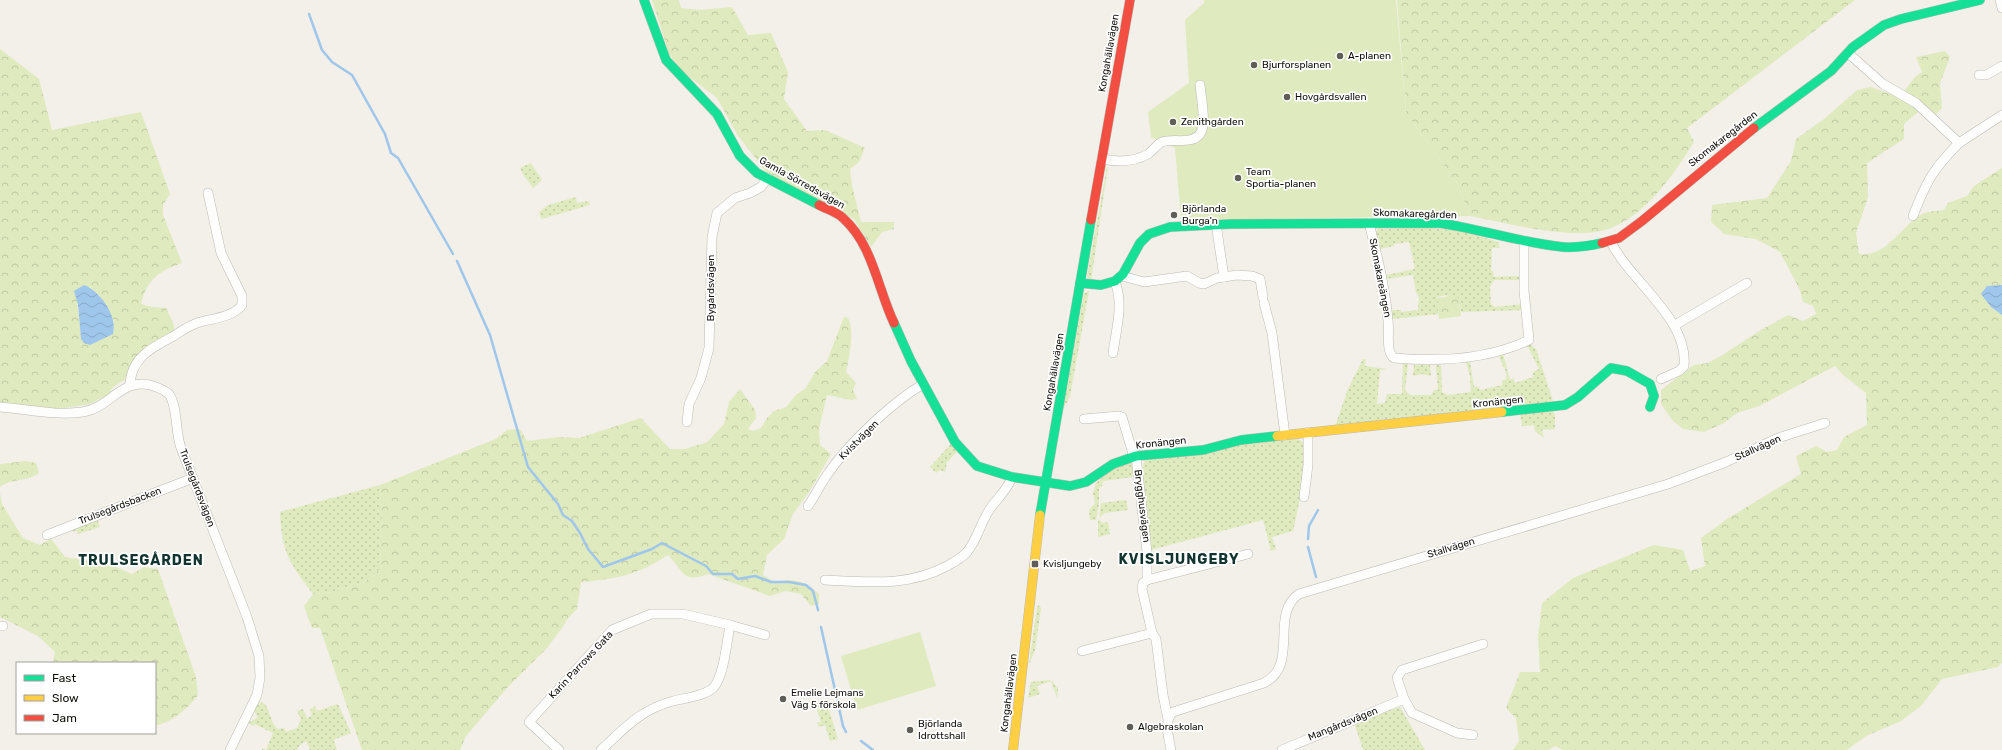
<svg xmlns="http://www.w3.org/2000/svg" width="2002" height="750" font-family="Rubik,sans-serif">
<style>
.grass{fill:url(#grass-dots)}
.forest{fill:url(#forest-crowns);fill-rule:evenodd}
.pitch{fill:#e0eabf}
.water{fill:url(#water-waves)}
.lines{fill:none;stroke-linecap:round;stroke-linejoin:round}
.stream{stroke:#9fc6eb;stroke-width:2.5}
.street-casing{stroke:#bcbab4;stroke-width:10}
.fast-casing{stroke:#bcbab4;stroke-width:10}
.slow-casing{stroke:#bcbab4;stroke-width:10}
.jam-casing{stroke:#bcbab4;stroke-width:10}
.street{stroke:#fdfdfc;stroke-width:9}
.fast{stroke:#16e098;stroke-width:9}
.slow{stroke:#ffcf43;stroke-width:9}
.jam{stroke:#f24e42;stroke-width:9}
.poi-dot{fill:#5f5e57;stroke:#fff;stroke-width:1.5}
.labels{text-anchor:middle;dominant-baseline:central;stroke-width:3.5;stroke-linejoin:round;paint-order:stroke}
.street-label{font-size:10px;fill:#100f09;stroke:#fff}
.poi-label{font-size:10px;fill:#100f09;stroke:#fff;text-anchor:start}
.district-label{font-size:14px;font-weight:bold;letter-spacing:1px;fill:#12342f;stroke:#fff}
</style>
<defs>
<pattern id="grass-dots" width="8" height="8" patternUnits="userSpaceOnUse"><rect width="8" height="8" fill="#e0eabf"/><path d="M2 2h.1M6 6h.1" fill="none" stroke="#bfc8a3" stroke-width="1.8" stroke-linecap="round"/></pattern>
<pattern id="forest-crowns" width="20" height="18" patternUnits="userSpaceOnUse"><rect width="20" height="18" fill="#e0eabf"/><path d="M2 6a3 3 0 1 1 6 0M12 15a3 3 0 1 1 6 0" fill="none" stroke="#bfc8a3"/></pattern>
<pattern id="water-waves" width="16" height="10" patternUnits="userSpaceOnUse"><rect width="16" height="10" fill="#9fc6eb"/><path d="M0 5q4-4 8 0t8 0" fill="none" stroke="#88a9c8"/></pattern>
</defs>
<rect width="100%" height="100%" fill="#f2f0e8"/>
<!-- grass -->
<g class="grass">
<polygon points="531,163 542,180 533,188 524,176 520,168"/>
<polygon points="1107,167 1108,167 1091,281 1087,276"/>
<polygon points="576,197 577,203 589,201 590,205 541,219 539,212 548,205"/>
<polygon points="1420,227 1464,231 1498,242 1500,248 1492,248 1491,271 1493,271 1494,277 1520,276 1520,280 1494,280 1490,287 1491,304 1495,307 1523,304 1524,310 1461,312 1459,301 1449,302 1447,295 1437,297 1439,314 1392,319 1391,310 1401,310 1401,312 1418,310 1419,298 1416,292 1413,275 1386,279 1386,275 1415,269 1409,242 1394,244 1394,246 1380,249 1376,231 1378,229"/>
<polygon points="1089,291 1070,396 1063,410 1084,293"/>
<polygon points="1527,345 1531,345 1536,349 1553,401 1334,429 1348,389 1363,359 1366,359 1365,366 1387,369 1380,370 1377,404 1385,403 1387,394 1402,394 1403,364 1408,364 1405,390 1410,395 1431,395 1434,390 1438,390 1436,365 1441,365 1442,392 1448,395 1471,392 1470,376 1466,362 1470,362 1474,387 1477,386 1481,390 1502,385 1503,380 1507,379 1505,368 1503,367 1499,356 1503,354 1510,380 1513,378 1515,383 1533,377 1533,372 1539,369"/>
<polygon points="1414,365 1430,365 1431,376 1422,374 1413,376"/>
<polygon points="1553,411 1555,415 1555,429 1542,430 1544,438 1535,431 1534,425 1522,426 1520,414"/>
<polygon points="1293,437 1304,442 1304,481 1293,531 1272,537 1276,549 1271,551 1263,520 1151,550 1141,473 1145,459"/>
<polygon points="952,443 957,452 947,462 945,472 940,470 936,473 930,467"/>
<polygon points="1132,463 1134,477 1103,481 1102,486 1099,488 1099,504 1096,520 1090,520 1089,510 1095,503 1093,493 1096,483 1116,466"/>
<path d="M 380,485 L 382,516 L 380,569 L 363,583 L 332,592 L 313,594 C 289,562 282,554 280,512 Z"/>
<polygon points="1126,500 1128,510 1105,513 1099,518 1101,503"/>
<polygon points="97,519 100,527 78,534 77,531 73,532 72,528"/>
<polygon points="1098,519 1103,523 1108,522 1110,534 1098,537"/>
<polygon points="1039,605 1041,608 1035,650 1029,665 1037,607"/>
<polygon points="1049,680 1052,681 1058,689 1057,698 1051,681 1037,686 1040,694 1028,698 1031,682"/>
<polygon points="826,700 838,739 830,741 825,725 819,727 817,723 821,722 815,702"/>
<path d="M 261,702 C 271,705 269,723 278,729 L 284,728 L 286,732 L 297,728 L 301,719 L 297,711 L 303,709 L 307,718 L 312,715 L 310,709 L 315,706 L 317,711 L 338,704 L 351,733 L 335,739 L 334,741 L 337,750 L 308,750 L 310,749 L 306,741 L 299,746 L 297,750 L 262,750 L 263,748 L 266,750 L 273,733 L 254,724 L 253,726 L 248,723 L 258,717 L 253,710 Z"/>
<polygon points="1400,707 1425,750 1363,750 1354,722"/>
</g>
<!-- forest -->
<g class="forest">
<polygon points="652,0 679,0 681,8 700,10 732,7 748,35 771,33 788,72 784,99 807,131 825,130 865,148 859,162 850,169 852,185 861,222 894,222 894,229 882,232 871,247 854,219 768,174 738,136 717,98 684,73 669,54"/>
<path d="M 1397,0 L 1855,0 L 1687,128 L 1694,142 C 1674,174 1647,214 1611,228 C 1576,242 1507,223 1470,216 L 1458,185 L 1406,113 Z"/>
<path d="M 0,49 L 39,79 L 52,130 L 141,112 L 170,194 L 163,205 L 163,215 L 182,263 C 159,271 147,279 141,304 L 152,307 L 166,308 L 174,325 L 174,331 L 135,358 L 126,379 L 113,387 L 109,394 L 90,404 L 59,409 L 0,405 ZM 90,287 L 96,294 L 99,295 L 114,321 L 113,334 L 90,345 L 81,337 L 77,301 Z"/>
<path d="M 1945,51 L 1950,57 L 1940,83 L 1942,108 L 1936,114 L 1924,107 L 1904,124 L 1904,139 L 1867,163 L 1868,197 L 1856,233 L 1859,254 C 1887,257 1900,227 1922,214 C 1928,211 1937,211 1944,210 L 1948,203 L 1967,196 L 1974,186 L 2002,168 L 2002,285 L 1987,286 L 1991,307 L 2002,315 L 2002,663 L 1998,667 L 1942,679 L 1921,706 L 1901,721 L 1866,736 L 1847,750 L 1563,750 L 1555,746 L 1549,750 L 1513,750 L 1519,741 L 1516,718 L 1506,708 L 1520,672 L 1540,672 L 1538,636 L 1542,603 L 1573,578 L 1654,545 L 1683,550 L 1690,571 L 1705,566 L 1701,538 L 1727,519 L 1801,474 L 1796,456 L 1816,446 L 1827,452 L 1837,450 L 1844,437 L 1867,425 L 1866,393 L 1843,375 L 1835,366 L 1759,406 L 1737,413 L 1724,423 L 1704,432 L 1683,429 L 1672,420 L 1661,404 L 1661,390 L 1694,365 L 1708,363 L 1724,354 L 1761,330 L 1788,315 L 1803,321 L 1816,314 L 1813,306 L 1803,302 L 1800,290 L 1780,252 L 1756,239 L 1724,234 L 1711,222 L 1712,205 L 1767,198 L 1791,161 L 1796,139 L 1824,119 L 1857,90 L 1871,87 L 1890,94 L 1905,90 L 1914,78 L 1922,72 L 1916,57 Z"/>
<polygon points="1458,295 1461,316 1439,319 1437,298"/>
<path d="M 844,317 L 848,318 C 855,329 849,359 846,372 L 856,383 L 853,390 L 857,399 L 851,400 L 827,395 L 819,429 L 820,445 L 831,454 L 809,492 L 793,514 L 784,539 L 767,555 L 763,575 L 775,582 C 796,578 804,581 819,594 L 819,604 L 811,606 L 801,594 L 785,591 L 770,596 L 708,574 C 682,584 684,571 668,555 C 638,575 616,579 581,582 L 577,609 L 568,618 L 562,628 L 547,648 L 508,687 L 466,736 L 460,750 L 362,750 L 320,628 L 312,628 L 304,606 L 313,594 L 332,592 L 363,583 L 380,569 L 382,516 L 380,485 L 496,439 L 507,430 L 520,429 L 527,441 L 559,437 L 579,438 L 641,418 L 670,449 L 685,449 L 707,442 L 724,424 L 729,402 L 740,389 L 755,410 L 756,418 L 748,429 L 753,431 L 761,428 L 767,418 L 774,411 L 786,407 L 796,395 L 806,388 L 815,372 L 827,361 Z"/>
<path d="M 26,461 L 36,463 L 39,473 C 28,482 11,478 0,487 L 0,464 Z"/>
<path d="M 0,493 L 2,504 L 23,538 L 40,545 L 51,539 L 65,557 L 109,564 L 132,574 L 144,567 L 158,569 L 196,677 L 198,695 C 187,710 173,721 155,726 L 155,663 L 53,663 L 55,652 L 38,636 L 0,617 Z"/>
</g>
<!-- pitch -->
<g class="pitch">
<polygon points="1204,0 1396,0 1406,113 1458,185 1470,216 1181,220 1175,148 1151,137 1148,112 1189,83 1185,20 1204,3"/>
<polygon points="920,632 936,686 857,710 841,656"/>
</g>
<!-- water -->
<g class="water">
<path d="M 84,285 C 100,291 118,316 113,334 L 90,345 L 84,343 L 81,339 L 78,305 L 74,291 Z"/>
<polygon points="2002,285 2002,315 1991,307 1981,294 1987,286"/>
</g>
<g class="lines">
<!-- stream -->
<g class="stream">
<polyline points="309,14 322,50 332,62 352,75 385,134 391,153 398,158 453,254"/>
<polyline points="457,261 490,335 528,467 558,504 563,515 572,521 580,533 588,549 603,567 652,549 662,543 706,566 713,574 732,574 738,579 755,576 771,582 789,582 806,585 813,591 818,610"/>
<polyline points="1308,539 1309,526 1318,510"/>
<polyline points="1308,547 1316,577"/>
<polyline points="821,627 843,726 846,732"/>
<polyline points="861,741 873,750"/>
</g>
<!-- street casing -->
<g class="street-casing">
<g id="street">
<polyline points="2000,0 2002,8"/>
<path d="M 1848,53 L 1883,84 L 1916,103 L 1959,143 C 1933,169 1926,182 1913,216"/>
<polyline points="1979,75 1986,75 2002,66"/>
<polyline points="1959,143 2002,115"/>
<path d="M 1102,159 C 1117,162 1134,162 1148,154 C 1153,151 1157,144 1162,142 C 1173,138 1192,145 1200,134 C 1207,125 1201,97 1200,85"/>
<path d="M 1369,223 C 1377,255 1385,287 1388,320 C 1390,332 1385,351 1394,358 C 1440,362 1487,360 1529,340 L 1524,291 L 1524,241"/>
<polyline points="1216,224 1224,277"/>
<path d="M 1611,242 C 1630,281 1689,319 1684,366 L 1679,371 L 1661,379"/>
<polyline points="1122,276 1144,282 1187,276 1199,283 1204,284 1217,278 1237,275 1252,276 1260,279 1263,297"/>
<polyline points="1264,303 1272,333 1285,435"/>
<polyline points="1675,325 1747,283"/>
<path d="M 1113,353 C 1116,330 1124,304 1115,282"/>
<path d="M 130,385 C 131,358 151,348 172,337 C 180,332 188,326 197,323 C 210,319 234,317 242,305 L 242,296 L 221,253 L 208,193"/>
<path d="M 0,407 C 27,409 55,416 82,412 C 109,409 121,378 150,385 C 157,387 164,390 169,394 C 178,407 175,432 181,448 L 247,617 L 259,656 L 260,678 L 257,695 L 230,750"/>
<polyline points="1084,419 1119,416 1122,417 1134,457"/>
<polyline points="687,422 689,404 701,378 709,348 712,237 717,213 735,198 750,193 761,187 768,178"/>
<polyline points="1136,456 1147,552 1147,580 1143,583 1142,589 1152,633 1156,639 1163,695 1168,719"/>
<polyline points="1304,497 1308,465 1308,432"/>
<path d="M 808,506 C 815,496 820,485 827,475 C 849,443 890,404 923,384"/>
<polyline points="47,535 193,478"/>
<path d="M 825,580 C 868,582 908,587 947,566 C 954,562 962,558 967,552 C 977,540 980,525 988,512 C 995,500 1008,490 1012,477"/>
<polyline points="1147,580 1248,554"/>
<polyline points="730,625 765,635"/>
<polyline points="0,626 3,626"/>
<polyline points="1082,651 1152,633"/>
<polyline points="1404,699 1412,713 1457,733 1473,735"/>
<path d="M 559,750 L 529,722 L 612,630 L 651,614 L 683,614 L 730,625 C 727,641 724,675 714,687 C 706,696 685,698 673,701 C 640,710 626,727 601,750"/>
<path d="M 1171,750 C 1169,738 1163,721 1173,712 L 1264,683 C 1300,665 1269,614 1299,594 L 1668,484 L 1726,462 L 1778,438 L 1825,423"/>
<polyline points="1282,750 1404,699 1397,678 1402,670 1483,644"/>
</g>
</g>
<!-- fast casing -->
<g class="fast-casing">
<g id="fast">
<polyline points="644,0 666,60 717,114 740,156 757,173 819,205"/>
<polyline points="1754,128 1831,71 1853,47 1884,25 1901,19 1980,0"/>
<path d="M 1080,283 L 1101,285 L 1115,281 L 1123,274 L 1140,243 L 1149,234 L 1170,227 L 1231,224 L 1439,223 C 1481,229 1521,243 1563,247 C 1576,248 1589,246 1602,243"/>
<polyline points="894,323 911,361 955,442 977,466 1012,477 1070,486 1086,482 1113,464 1136,456 1203,450 1241,440 1277,436"/>
<polyline points="1502,412 1565,405 1578,397 1611,368 1627,371 1650,384 1654,396 1650,407"/>
<polyline points="1040,515 1091,220"/>
</g>
</g>
<!-- slow casing -->
<g class="slow-casing">
<g id="slow">
<polyline points="1277,436 1502,412"/>
<polyline points="1013,750 1040,515"/>
</g>
</g>
<!-- jam casing -->
<g class="jam-casing">
<g id="jam">
<path d="M 819,205 C 826,209 837,212 843,218 C 873,245 877,287 894,323"/>
<polyline points="1091,220 1130,0"/>
<polyline points="1602,243 1619,238 1642,221 1754,128"/>
</g>
</g>
<!-- street -->
<use href="#street" class="street"/>
<!-- fast -->
<use href="#fast" class="fast"/>
<!-- slow -->
<use href="#slow" class="slow"/>
<!-- jam -->
<use href="#jam" class="jam"/>
</g>
<!-- markers -->
<g class="poi-dot">
<circle cx="1340" cy="56" r="4"/>
<circle cx="1254" cy="65" r="4"/>
<circle cx="1287" cy="97" r="4"/>
<circle cx="1173" cy="122" r="4"/>
<circle cx="1238" cy="178" r="4"/>
<circle cx="1174" cy="215" r="4"/>
<rect x="1031" y="560" width="8" height="8" rx="2"/>
<circle cx="783" cy="699" r="4"/>
<circle cx="1130" cy="727" r="4"/>
<circle cx="910" cy="730" r="4"/>
</g>
<g class="labels">
<!-- street labels -->
<g class="street-label">
<text transform="translate(1109 53) rotate(-80)">Kongahällavägen</text>
<text transform="translate(1723 139) rotate(-38)">Skomakaregården</text>
<text transform="translate(802 183) rotate(29)">Gamla Sörredsvägen</text>
<text transform="translate(1415 214) rotate(2)">Skomakaregården</text>
<text transform="translate(1380 278) rotate(79)">Skomakareängen</text>
<text transform="translate(711 288) rotate(-90)">Bygårdsvägen</text>
<text transform="translate(1054 372) rotate(-80)">Kongahällavägen</text>
<text transform="translate(1498 402) rotate(-6)">Kronängen</text>
<text transform="translate(859 440) rotate(-45)">Kvistvägen</text>
<text transform="translate(1161 443) rotate(-6)">Kronängen</text>
<text transform="translate(1758 448) rotate(-24)">Stallvägen</text>
<text transform="translate(197 488) rotate(69)">Trulsegårdsvägen</text>
<text transform="translate(120 506) rotate(-21)">Trulsegårdsbacken</text>
<text transform="translate(1142 506) rotate(83)">Brygghusvägen</text>
<text transform="translate(1451 548) rotate(-17)">Stallvägen</text>
<text transform="translate(581 665) rotate(-47)">Karin Parrows Gata</text>
<text transform="translate(1009 693) rotate(-83)">Kongahällavägen</text>
<text transform="translate(1343 724) rotate(-22)">Mangårdsvägen</text>
</g>
<!-- poi labels -->
<g class="poi-label">
<text x="1348" y="56">A-planen</text>
<text x="1262" y="65">Bjurforsplanen</text>
<text x="1295" y="97">Hovgårdsvallen</text>
<text x="1181" y="122">Zenithgården</text>
<text x="1246" y="172">Team<tspan x="1246" dy="12">Sportia-planen</tspan></text>
<text x="1182" y="209">Björlanda<tspan x="1182" dy="12">Burga'n</tspan></text>
<text x="1043" y="564">Kvisljungeby</text>
<text x="791" y="693">Emelie Lejmans<tspan x="791" dy="12">Väg 5 förskola</tspan></text>
<text x="918" y="724">Björlanda<tspan x="918" dy="12">Idrottshall</tspan></text>
<text x="1138" y="727">Algebraskolan</text>
</g>
<!-- district labels -->
<g class="district-label">
<text x="1179" y="559">KVISLJUNGEBY</text>
<text x="141" y="560">TRULSEGÅRDEN</text>
</g>
</g>
<!-- legend -->
<rect x="16" y="662" width="140" height="72" fill="#ffffff" stroke="#9f9f9d"/>
<rect x="24" y="675" width="20" height="6" fill="#16e098" stroke="#9f9f9d"/>
<text x="52" y="682" font-size="12" fill="#100f09">Fast</text>
<rect x="24" y="695" width="20" height="6" fill="#ffcf43" stroke="#9f9f9d"/>
<text x="52" y="702" font-size="12" fill="#100f09">Slow</text>
<rect x="24" y="715" width="20" height="6" fill="#f24e42" stroke="#9f9f9d"/>
<text x="52" y="722" font-size="12" fill="#100f09">Jam</text>
</svg>
